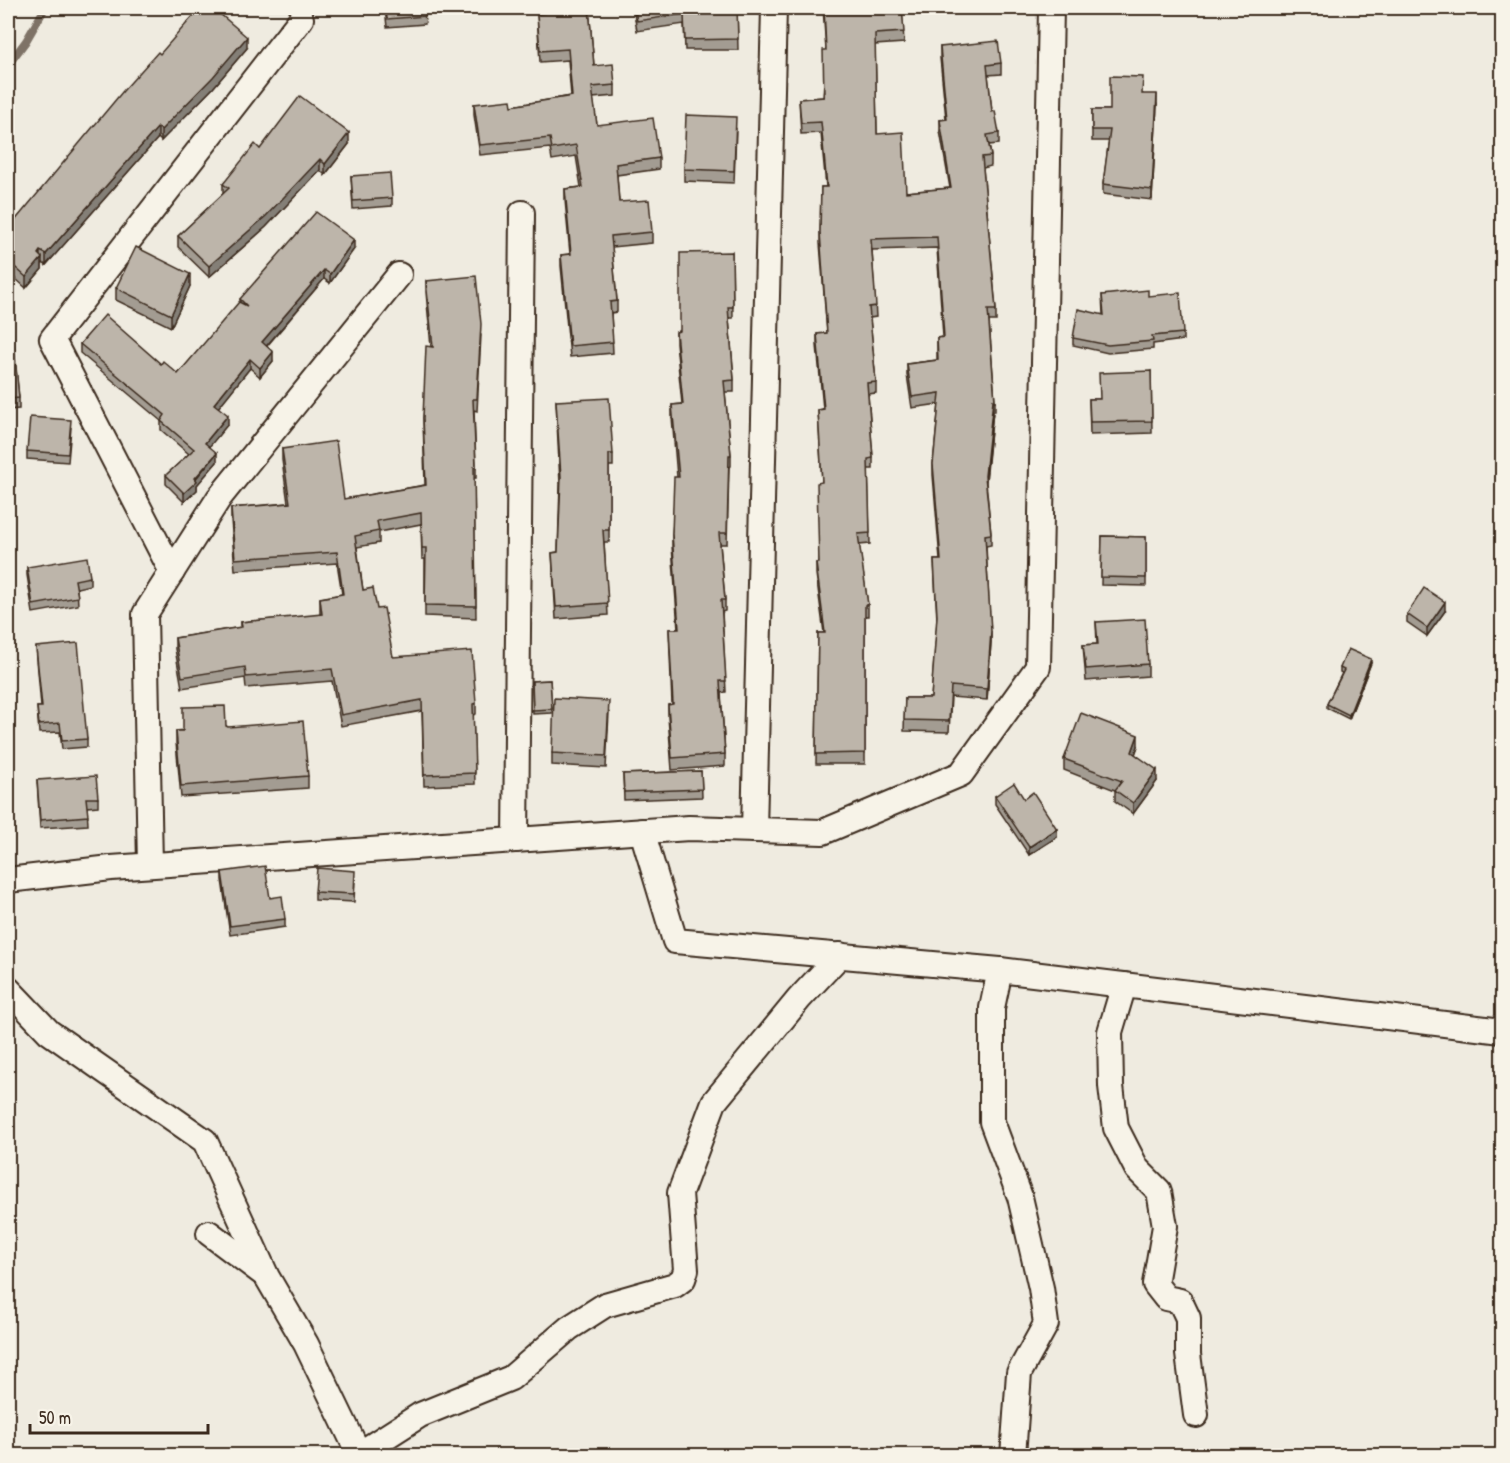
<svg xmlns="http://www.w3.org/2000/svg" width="1510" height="1463" font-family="'Patrick Hand',sans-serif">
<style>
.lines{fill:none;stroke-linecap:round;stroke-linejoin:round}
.stream{stroke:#7e7266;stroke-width:8}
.minor-casing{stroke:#3b2a1e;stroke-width:28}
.minor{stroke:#f7f3e8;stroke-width:24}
.wall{fill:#a39c92;stroke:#3b2a1e;stroke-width:1.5}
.shaded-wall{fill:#847f77;stroke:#3b2a1e;stroke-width:1.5}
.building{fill:#bdb5aa;stroke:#3b2a1e;stroke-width:1.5}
</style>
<rect width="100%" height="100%" fill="#efebe0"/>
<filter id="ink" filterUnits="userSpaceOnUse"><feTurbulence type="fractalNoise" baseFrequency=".0167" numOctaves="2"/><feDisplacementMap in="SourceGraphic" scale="12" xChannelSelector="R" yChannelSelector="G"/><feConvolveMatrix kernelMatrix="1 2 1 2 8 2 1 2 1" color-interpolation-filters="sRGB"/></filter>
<g filter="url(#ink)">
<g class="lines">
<!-- stream -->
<polyline class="stream" points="8,65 26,41 45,8"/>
<!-- minor casing -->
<g class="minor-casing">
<g id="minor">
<polyline points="172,572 52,339 301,19"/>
<polyline points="754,830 774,8"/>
<polyline points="642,831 675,941 1000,970 1502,1031"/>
<polyline points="516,840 522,213"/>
<polyline points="150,865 145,614 219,498 399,275"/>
<polyline points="8,880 111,868 689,828 823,832 961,774 1038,667 1051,8"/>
<polyline points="1000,970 992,1008 992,1122 1020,1197 1041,1288 1046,1324 1019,1373 1013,1456"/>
<polyline points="1124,985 1110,1032 1111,1086 1116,1128 1137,1169 1159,1191 1165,1226 1155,1284 1166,1298 1180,1301 1188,1318 1188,1354 1196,1415"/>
<polyline points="8,989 49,1032 205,1141 267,1277 306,1344 360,1456"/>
<polyline points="209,1233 265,1275"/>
<polyline points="359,1454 420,1415 511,1378 569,1328 605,1305 675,1285 683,1279 686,1270 680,1193 714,1102 799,999 840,955"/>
</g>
</g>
<!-- minor -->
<use href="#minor" class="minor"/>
</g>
<!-- wall -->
<g class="wall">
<polygon points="385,8 424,8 425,24 387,27"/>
<polygon points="543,8 589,8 594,66 615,85 615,96 593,98 597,125 659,158 659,169 617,175 619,202 652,232 652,243 612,247 617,301 617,312 611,313 613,353 570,357 561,266 561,255 570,254 565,200 565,189 581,187 576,156 552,160 550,148 480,155 474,115 474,104 512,106 571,96 568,60 540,62 537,14 544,13"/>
<polygon points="633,8 737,8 738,50 685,50 684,24 637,31"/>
<polygon points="823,8 902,8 904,43 875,45 877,134 906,192 950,188 940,131 940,120 946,119 940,58 940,47 1001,63 1001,74 988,75 992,112 999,133 999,144 989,145 991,156 991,166 983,168 996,310 996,321 989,321 995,401 995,411 993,411 986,482 991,534 991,545 986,546 991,642 987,700 951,697 949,732 904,731 905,698 931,698 937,621 934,560 940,560 933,475 933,464 939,404 912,408 907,375 907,364 937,360 937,338 943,337 937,248 872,250 876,317 870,318 876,382 876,393 868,394 873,458 873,469 868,469 870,544 859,545 868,605 868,616 865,616 865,764 816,764 818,633 824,633 816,574 816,563 819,563 822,482 818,410 823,409 817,345 817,334 827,333 820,243 821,187 826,187 821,133 801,134 799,99 823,97 826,50"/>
<polygon points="247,48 213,88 161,141 158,138 46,265 42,263 42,269 26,288 8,272 8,229 160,54"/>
<polygon points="1143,94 1157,104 1152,200 1103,194 1103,184 1109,141 1092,141 1092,110 1110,110"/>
<polygon points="736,129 734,183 684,181 684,169"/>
<polygon points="349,144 325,175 320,170 266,227 209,277 178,247 178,236 223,194 223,184 260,149"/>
<polygon points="351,176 392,198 392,206 353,209"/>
<polygon points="354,249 330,283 324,279 267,346 273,361 260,377 250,368 218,407 228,424 209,446 217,462 197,485 197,490 184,502 166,484 166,475 189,454 161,430 161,421 80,353 80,344 161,364 178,374 240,303 240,299"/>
<polygon points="732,252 733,318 729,318 734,380 734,392 725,392 731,455 731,466 729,467 727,544 720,544 725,600 725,611 722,612 726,692 721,693 725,754 725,766 672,770 668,717 668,705 672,705 669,629 678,629 672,546 672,534 677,477 672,417 672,405 682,404 676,343 676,332 680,331"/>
<polygon points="426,281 481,335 477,411 474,410 476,467 476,478 474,478 476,618 425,616 425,559 422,559 421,524 379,532 379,543 357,547 363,590 377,609 393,657 476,703 476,714 473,715 475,784 424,786 422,711 341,726 332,681 246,688 245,678 182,688 175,649 175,638 241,627 241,622 320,615 320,598 342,594 337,563 235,570 231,520 231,508 288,503 282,460 282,449 344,499 425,485 423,418 431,347 426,292"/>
<polygon points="190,286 171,327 116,300 116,288"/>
<polygon points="8,293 19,398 19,409 8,410"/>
<polygon points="1102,295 1148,296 1183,333 1183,340 1153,344 1153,349 1108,353 1073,345 1073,338 1103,314"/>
<polygon points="1151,371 1152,433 1090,435 1089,399 1099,399"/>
<polygon points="556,401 613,454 613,466 609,466 609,542 604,542 608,615 556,619 552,553 558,552 560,484"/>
<polygon points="71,428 68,462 27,459 27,451"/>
<polygon points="1102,536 1146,537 1146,586 1101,585"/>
<polygon points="27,567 90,577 90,585 77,588 78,605 33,613 27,575"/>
<polygon points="1445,611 1427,636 1407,622 1407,614"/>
<polygon points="1096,622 1148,664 1148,676 1086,681 1083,645 1097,644"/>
<polygon points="36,647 87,739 87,747 62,749 60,732 39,733 37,707 41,707"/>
<polygon points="1371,663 1349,719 1327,708 1327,704 1342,673 1340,672 1340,668"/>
<polygon points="550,680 552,713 533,714 532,681"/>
<polygon points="609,713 606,768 552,765 552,753"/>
<polygon points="226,726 308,776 308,788 181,797 176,743 176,731"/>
<polygon points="1138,746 1135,754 1157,781 1133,814 1115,801 1115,790 1064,770 1064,759"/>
<polygon points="701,771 702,797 624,800 623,774"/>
<polygon points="37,780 98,798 98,806 87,807 88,825 40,828"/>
<polygon points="995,796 1024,799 1057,837 1029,855 995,804"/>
<polygon points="222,872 270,898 285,919 285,927 230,935 222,880"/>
<polygon points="355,879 354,902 315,900 315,892"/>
</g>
<!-- shaded-wall -->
<g class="shaded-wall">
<polygon points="247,37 247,48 213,88 161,141 161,130"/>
<polygon points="1157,94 1157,104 1152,200 1152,190"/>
<polygon points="158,127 158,138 46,265 46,254"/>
<polygon points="349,133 349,144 325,175 325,164"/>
<polygon points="320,159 320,170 266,227 209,277 209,266"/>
<polygon points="354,240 354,249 330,283 330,274"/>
<polygon points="40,251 40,261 42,258 42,269 26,288 26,277"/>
<polygon points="324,270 324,279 262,351 262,342"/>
<polygon points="190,274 190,286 171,327 171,315"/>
<polygon points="273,352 273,361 260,377 260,368"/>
<polygon points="250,359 250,368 214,413 214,404"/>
<polygon points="993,400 993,411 985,487 985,476"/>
<polygon points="228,415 228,424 205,452 205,443"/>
<polygon points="217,453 217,462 197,485 197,490 184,502 184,493"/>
<polygon points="1445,602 1445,611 1427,636 1427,628"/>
<polygon points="991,631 991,642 987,700 987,689"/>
<polygon points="1371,659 1371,663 1349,719 1349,715"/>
<polygon points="1138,735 1138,746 1132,763 1132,752"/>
<polygon points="1157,770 1157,781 1133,814 1133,803"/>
<polygon points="1057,829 1057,837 1029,855 1029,847"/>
</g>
<!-- building -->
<g class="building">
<polygon points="200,8 213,8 247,37 213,77 161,130 158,127 46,254 40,251 38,254 42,258 26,277 8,261 8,229 123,91 158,52 160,54"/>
<polygon points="386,8 424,8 425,16 387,19"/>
<polygon points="544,8 589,8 594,66 613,64 615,85 592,87 597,125 653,118 659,158 616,164 619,202 649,200 652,232 611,236 617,301 610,302 613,342 570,346 561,255 571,254 565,189 583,187 576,145 552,149 550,138 480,145 474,104 511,100 512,106 572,96 568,49 540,51 537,14 545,13"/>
<polygon points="635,8 737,8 738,39 685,40 684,14 637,21"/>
<polygon points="824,8 902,8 904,32 875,34 877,134 903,132 906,192 951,188 940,120 947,119 940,47 998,41 1001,63 987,65 992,112 995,111 999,133 987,135 991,156 982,157 996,310 988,310 995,401 993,400 985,476 991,534 985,535 991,631 987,689 951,686 949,721 904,720 905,698 931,698 937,616 934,560 941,560 933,464 940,393 912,397 907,364 938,360 937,338 944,337 937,237 871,239 876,306 869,307 876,382 867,383 873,458 868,459 870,533 858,534 868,605 865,605 865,753 816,754 818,633 825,633 816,563 819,563 817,483 822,482 818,410 824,409 817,334 827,333 820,232 821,187 827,187 821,122 801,123 799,99 824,97 823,50 826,50"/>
<polygon points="1110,76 1143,77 1142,94 1157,94 1152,190 1103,184 1110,130 1092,130 1092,110 1110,110"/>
<polygon points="300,96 349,133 325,164 320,159 266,216 209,266 178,236 229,188 223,184 255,144 260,149"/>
<polygon points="686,115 736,117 734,171 684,169"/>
<polygon points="390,173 392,198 353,201 351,176"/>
<polygon points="316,212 354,240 330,274 324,270 262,342 273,352 260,368 250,359 214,404 228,415 205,443 217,453 195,478 197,481 184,493 166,475 194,449 161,421 165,415 80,344 105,315 161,364 163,361 178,374 239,302 247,306 240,299"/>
<polygon points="136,247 190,274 171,315 116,288"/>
<polygon points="732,252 733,307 728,307 734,380 724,381 731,455 729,455 727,533 719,533 725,600 721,600 726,681 720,681 725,754 672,758 668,705 673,704 669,629 679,629 672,534 674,477 679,477 672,405 683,404 676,332 680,331 680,253"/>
<polygon points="476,276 481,324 477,399 473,399 476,467 474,467 476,606 425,605 426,548 422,548 421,513 377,521 379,531 355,536 363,590 373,588 377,609 384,608 393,657 472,651 476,703 473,704 475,773 424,775 422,700 341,715 332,669 246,677 245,667 182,677 175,638 242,627 241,622 322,614 320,598 343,594 337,552 235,559 231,508 290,503 282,449 336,441 344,499 426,485 423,418 426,346 433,347 426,281"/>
<polygon points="1148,290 1148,296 1180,293 1183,333 1152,336 1153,341 1108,345 1073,338 1078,309 1104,315 1102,295"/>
<polygon points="8,293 9,293 19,398 8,399"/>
<polygon points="1151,371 1152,421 1090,422 1089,399 1100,399 1099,373"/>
<polygon points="609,398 613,454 609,454 609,530 603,530 608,603 556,607 552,553 558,552 561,477 556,401"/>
<polygon points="30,417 71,420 68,454 27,451"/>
<polygon points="1102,536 1146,537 1146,578 1101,577"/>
<polygon points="87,557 90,577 75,580 78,597 33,605 27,567"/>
<polygon points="1424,588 1445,602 1427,628 1407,614"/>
<polygon points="1145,619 1148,664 1086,669 1083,645 1098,644 1096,622"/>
<polygon points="78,643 87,739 62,741 60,723 39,725 37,707 42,707 36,647"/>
<polygon points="1348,649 1371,659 1349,715 1327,704 1344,670 1340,668"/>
<polygon points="550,680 552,709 533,710 532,681"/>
<polygon points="554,698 609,701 606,756 552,753"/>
<polygon points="225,706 226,726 228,727 303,721 308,776 181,786 176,731 183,731 183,707"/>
<polygon points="1081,713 1138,735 1132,752 1157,770 1133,803 1115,790 1122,781 1064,759"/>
<polygon points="701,771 702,789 624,792 623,774"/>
<polygon points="96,776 98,798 86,798 88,816 40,820 37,780"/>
<polygon points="1014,783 1024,799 1033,792 1057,829 1029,847 995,796"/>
<polygon points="265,866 270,898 282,896 285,919 230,926 222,872"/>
<polygon points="317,868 355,871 354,894 315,892"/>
</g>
</g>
<!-- margin -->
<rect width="1510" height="1463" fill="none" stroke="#f7f3e8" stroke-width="30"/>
<rect x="15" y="15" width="1480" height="1433" fill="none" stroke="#3b2a1e" stroke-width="2" filter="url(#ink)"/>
<!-- scale -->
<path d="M30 1424v9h178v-9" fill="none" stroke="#3b2a1e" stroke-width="3"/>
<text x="39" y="1424" font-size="18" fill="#3b2a1e" stroke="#f7f3e8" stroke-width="4.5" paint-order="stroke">50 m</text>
</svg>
